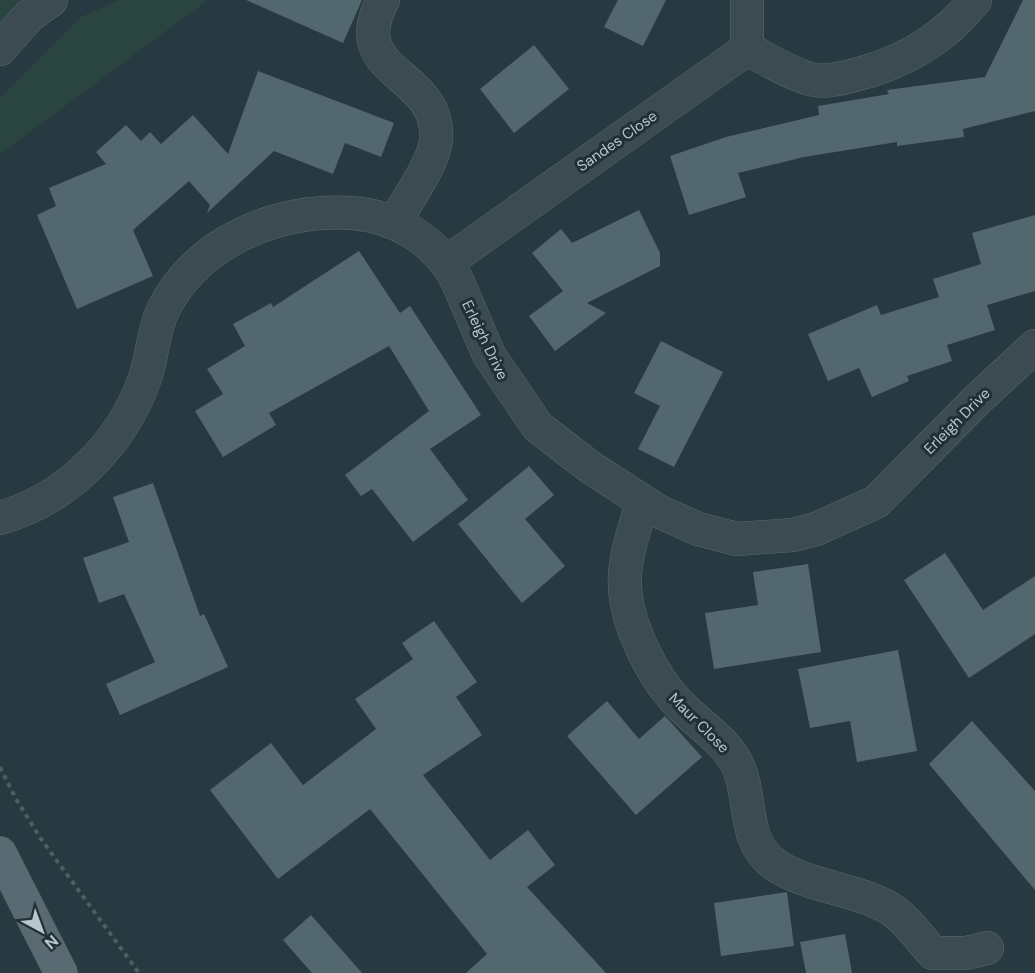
<svg xmlns="http://www.w3.org/2000/svg" width="1035" height="973" font-family="'DM Sans',sans-serif">
<style>
.green{fill:#2a4540}
.building{fill:#53676f}
.lines{fill:none;stroke-linecap:round;stroke-linejoin:round}
.street-casing{stroke:#5a686f;stroke-width:34}
.primary-casing{stroke:#48575e;stroke-width:34}
.path{stroke:#4a615d;stroke-width:4;stroke-dasharray:4.5 4.5;stroke-linecap:butt}
.street{stroke:#3c4b52;stroke-width:33}
.primary{stroke:#5a6a72;stroke-width:33}
.labels{text-anchor:middle;dominant-baseline:central;stroke-width:6;stroke-linejoin:round;paint-order:stroke}
.street-label{font-size:15px;fill:#b9c5cc;stroke:#203037}
</style>
<rect width="100%" height="100%" fill="#273a42"/>
<!-- green -->
<g class="green">
<polygon points="0,0 20,0 0,31"/>
<polygon points="119,0 208,0 0,154 0,98 81,17"/>
</g>
<!-- building -->
<g class="building">
<polygon points="246,0 362,0 343,43"/>
<polygon points="618,0 666,0 643,46 604,27"/>
<polygon points="1023,0 1035,0 1035,111 963,129 964,137 897,146 897,142 804,157 738,173 746,197 689,215 670,156 726,137 819,115 818,106 889,94 887,90 985,77"/>
<polygon points="534,45 569,89 514,133 480,89"/>
<polygon points="258,71 394,123 381,157 345,143 333,174 274,151 207,213 210,205 189,181 133,230 153,276 77,309 37,215 56,206 49,188 106,164 96,152 126,125 141,141 150,132 161,144 193,115 228,154"/>
<polygon points="639,210 660,253 660,266 587,303 606,313 555,351 529,316 563,291 532,253 561,229 572,243"/>
<polygon points="1035,215 1035,291 987,305 995,330 947,345 952,361 907,376 909,381 872,397 859,368 828,381 808,334 877,305 881,315 939,297 933,279 981,264 972,233"/>
<polygon points="359,251 400,313 410,306 481,415 430,449 468,500 413,542 372,489 361,496 345,475 429,411 389,346 269,413 276,425 223,457 195,411 223,394 207,369 245,346 233,324 271,303 273,307"/>
<polygon points="661,341 723,372 674,467 638,449 660,406 634,393"/>
<polygon points="529,466 554,495 525,519 565,566 522,603 458,524"/>
<polygon points="153,483 200,616 204,614 228,667 120,715 106,684 155,662 124,594 99,603 83,558 129,542 113,497"/>
<polygon points="945,553 983,610 1035,576 1035,634 969,678 904,580"/>
<polygon points="808,564 821,652 714,669 705,613 758,605 753,572"/>
<polygon points="434,621 477,682 456,697 482,735 423,775 490,860 528,830 555,865 527,887 606,973 466,973 487,954 370,809 278,879 210,790 271,743 303,785 376,729 355,699 413,659 402,643"/>
<polygon points="898,650 917,751 857,762 850,721 810,728 798,669"/>
<polygon points="607,701 639,739 665,716 702,757 636,815 567,736"/>
<polygon points="972,721 1035,791 1035,890 929,764"/>
<polygon points="787,892 794,946 721,956 714,903"/>
<polygon points="311,915 362,973 312,973 283,940"/>
<polygon points="845,934 852,973 806,973 800,942"/>
</g>
<g class="lines">
<!-- street casing -->
<g class="street-casing">
<g id="street">
<path d="M 383,0 C 342,76 442,71 436,140 C 434,163 407,200 395,222"/>
<polyline points="0,49 29,16 51,0"/>
<path d="M 747,49 C 767,59 789,73 810,79 C 823,83 839,79 851,76 C 901,64 943,41 975,0"/>
<polyline points="447,262 747,49 747,0"/>
<path d="M 642,503 C 635,529 623,559 625,587 C 627,626 653,678 680,705 C 698,724 725,740 737,764 C 753,796 741,840 774,864 C 807,887 854,888 889,908 C 906,918 920,939 933,953"/>
<path d="M 0,518 C 67,499 122,444 145,378 C 153,355 153,330 164,308 C 200,239 279,209 352,213 C 395,216 435,240 456,278 L 489,355 L 538,427 L 590,467 L 658,511 L 698,529 L 737,539 L 793,535 L 816,529 L 876,502 L 978,399 L 1035,346"/>
<polyline points="933,953 966,953 987,948"/>
</g>
</g>
<!-- primary casing -->
<g class="primary-casing">
<polyline id="primary" points="0,853 61,973"/>
</g>
<!-- path -->
<polyline class="path" points="0,767 16,799 41,839 139,973"/>
<!-- street -->
<use href="#street" class="street"/>
<!-- primary -->
<use href="#primary" class="primary"/>
</g>
<g class="labels">
<!-- street labels -->
<g class="street-label">
<text transform="translate(617 141) rotate(-35)">Sandes Close</text>
<text transform="translate(485 340) rotate(64)">Erleigh Drive</text>
<text transform="translate(957 421) rotate(-45)">Erleigh Drive</text>
<text transform="translate(699 723) rotate(45)">Maur Close</text>
</g>
</g>
<!-- north arrow -->
<g transform="translate(42 931) rotate(139)" stroke="#203037" stroke-width="4.5" paint-order="stroke">
<path d="M0-4.5L10 22L0 15L-10 22Z" fill="#b9c5cc"/>
<text y="-9" font-size="16" font-weight="bold" text-anchor="middle" fill="#b9c5cc">N</text>
</g>
</svg>
